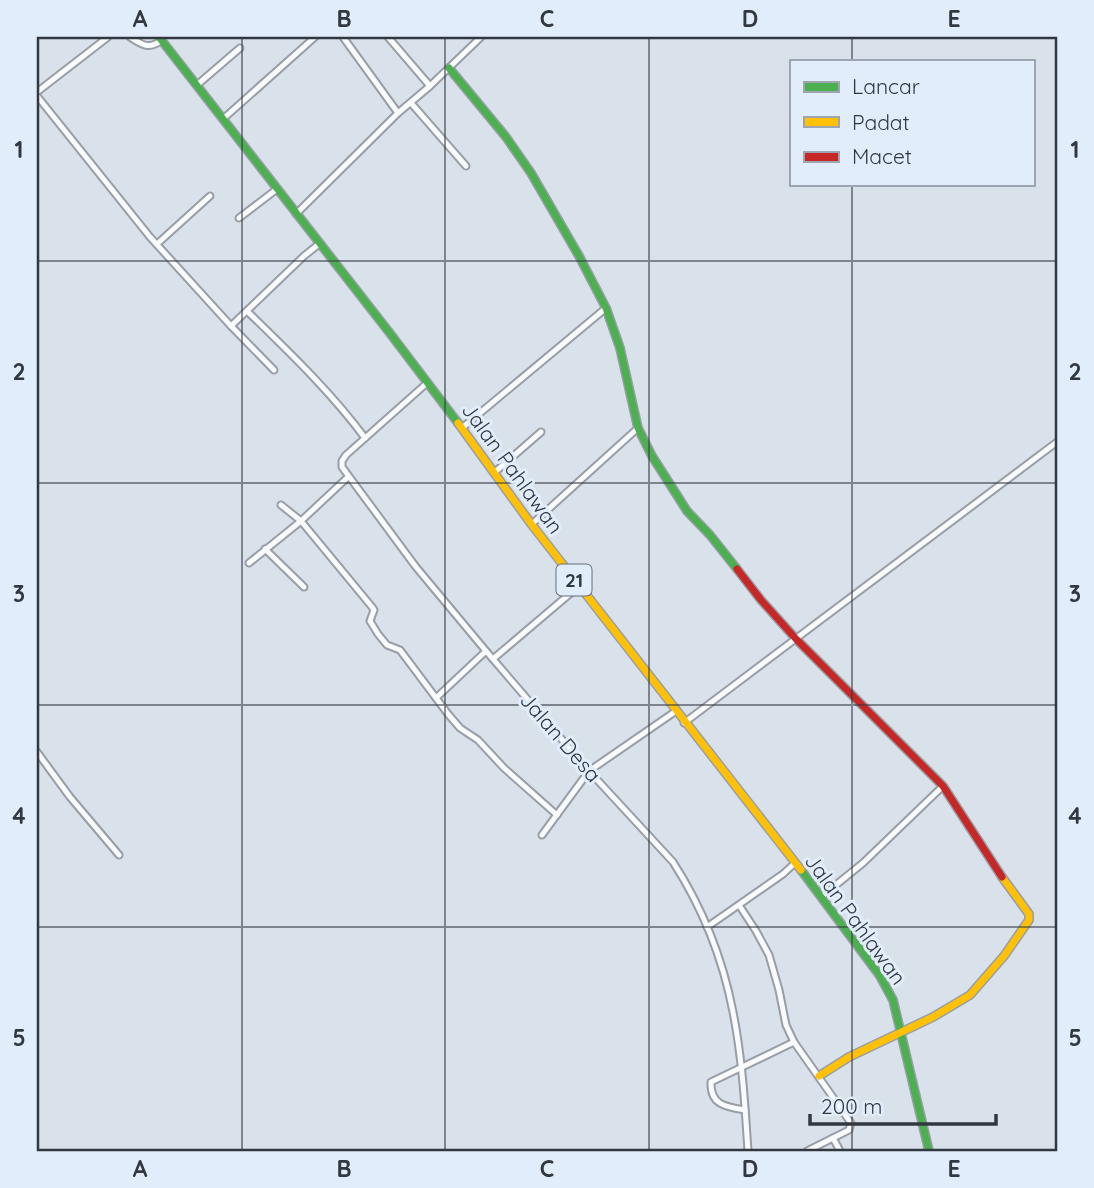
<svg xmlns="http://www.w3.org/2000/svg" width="1094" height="1188" font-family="Quicksand,sans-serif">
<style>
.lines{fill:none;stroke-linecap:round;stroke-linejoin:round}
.street-casing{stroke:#989ea6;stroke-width:9}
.fast-casing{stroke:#989ea6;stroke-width:10}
.slow-casing{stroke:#989ea6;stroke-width:10}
.jam-casing{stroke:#989ea6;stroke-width:10}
.street{stroke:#f9fafc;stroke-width:5}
.fast{stroke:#4caf50;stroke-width:7}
.slow{stroke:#ffc107;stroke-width:7}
.jam{stroke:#c62828;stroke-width:7}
.grid{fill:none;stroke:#32383f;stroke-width:2;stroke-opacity:0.55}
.labels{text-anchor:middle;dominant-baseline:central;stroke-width:6;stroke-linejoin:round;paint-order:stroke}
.shield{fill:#e2edfc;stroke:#676e78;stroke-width:2}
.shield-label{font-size:19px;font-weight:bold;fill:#32383f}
.street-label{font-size:21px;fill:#32383f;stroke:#e2edfc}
.neatline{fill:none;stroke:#32383f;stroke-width:2.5}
.grid-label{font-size:23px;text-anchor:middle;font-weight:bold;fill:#32383f}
</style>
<rect width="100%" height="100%" fill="#d9e1eb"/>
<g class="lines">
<!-- street casing -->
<g class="street-casing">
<g id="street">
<path d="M 130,37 C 142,45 149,50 162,40"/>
<polyline points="343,37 398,113"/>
<polyline points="388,37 430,86"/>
<polyline points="197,85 240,48"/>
<polyline points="37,92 108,37"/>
<polyline points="37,96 150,237 231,326 304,256 319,244"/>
<polyline points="411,103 466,166"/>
<polyline points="223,119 315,37"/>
<polyline points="296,214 398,113 430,86 481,37"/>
<polyline points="239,218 277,189"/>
<polyline points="157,244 210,196"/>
<path d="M 247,311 C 288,351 331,392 365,438"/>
<polyline points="231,326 274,370"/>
<path d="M 427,383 L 346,455 L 342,461 L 342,467 L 416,567 L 486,651 L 589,771 L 673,862 C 702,907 723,960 733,1012 C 742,1057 745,1105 748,1151"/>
<polyline points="462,428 606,308"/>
<polyline points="495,472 541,432"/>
<polyline points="281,505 301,521 372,607 374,610 370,621 378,634 387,645 400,650 448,714 460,728 478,740 504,768 557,815"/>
<polyline points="532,524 638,428"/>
<polyline points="265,549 304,587"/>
<polyline points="249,563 301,521 348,477"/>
<polyline points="493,659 579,586"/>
<polyline points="436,698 486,651"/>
<polyline points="684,723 1057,442"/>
<polyline points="37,752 70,797 119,855"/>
<polyline points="542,835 589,771 676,711"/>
<polyline points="821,897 863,863 943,786"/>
<polyline points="739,905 756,931 769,955 779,990 786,1025 794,1042"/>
<polyline points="707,927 783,874 795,863"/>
<path d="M 745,1110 C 726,1107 710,1105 711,1082 L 794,1042 L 851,1123 L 849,1130 L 807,1151"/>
<polyline points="833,1138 840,1151"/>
</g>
</g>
<!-- fast casing -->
<g class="fast-casing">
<g id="fast">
<polyline points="159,37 389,332 458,423"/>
<polyline points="449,68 506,137 531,173 579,256 606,308 620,348 638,428 652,456 687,511 710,535 737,569"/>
<polyline points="801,870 880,976 893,1000 929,1151"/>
</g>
</g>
<!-- slow casing -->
<g class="slow-casing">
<g id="slow">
<polyline points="458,423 532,525 801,870"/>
<polyline points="819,1076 849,1057 933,1017 970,995 1004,956 1029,920 1029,914 1002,877"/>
</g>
</g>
<!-- jam casing -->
<g class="jam-casing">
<polyline id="jam" points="737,569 761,600 796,639 943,786 1002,877"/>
</g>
<!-- street -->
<use href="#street" class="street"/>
<!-- fast -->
<use href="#fast" class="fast"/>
<!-- slow -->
<use href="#slow" class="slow"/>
<!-- jam -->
<use href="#jam" class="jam"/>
</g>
<!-- grid -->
<path class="grid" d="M 242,37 L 242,1151M 445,37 L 445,1151M 649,37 L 649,1151M 852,37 L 852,61M 852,184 L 852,1151M 37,261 L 1057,261M 37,483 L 1057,483M 37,705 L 1057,705M 37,927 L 1057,927"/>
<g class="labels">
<!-- shield labels -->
<rect class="shield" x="556.5" y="564.5" width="35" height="31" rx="5"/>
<g class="shield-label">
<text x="574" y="580">21</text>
</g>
<!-- street labels -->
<g class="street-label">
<text transform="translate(513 468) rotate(54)">Jalan Pahlawan</text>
<text transform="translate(561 737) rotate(49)">Jalan Desa</text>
<text transform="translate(856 919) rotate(54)">Jalan Pahlawan</text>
</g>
</g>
<!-- border -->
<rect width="1094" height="1188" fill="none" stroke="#e2edfc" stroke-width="77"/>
<!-- legend -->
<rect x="790" y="60" width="245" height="126" fill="#e2edfc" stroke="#9ca5b0" stroke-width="2"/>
<rect x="804" y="82" width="35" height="10" fill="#4caf50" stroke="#9ca5b0" stroke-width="2"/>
<text x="852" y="94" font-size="21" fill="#32383f">Lancar</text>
<rect x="804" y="117" width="35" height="10" fill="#ffc107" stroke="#9ca5b0" stroke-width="2"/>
<text x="852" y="130" font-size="21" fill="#32383f">Padat</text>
<rect x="804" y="152" width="35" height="10" fill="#c62828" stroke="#9ca5b0" stroke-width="2"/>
<text x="852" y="164" font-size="21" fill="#32383f">Macet</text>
<!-- scale -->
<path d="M810 1114v10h186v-10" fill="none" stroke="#32383f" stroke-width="3.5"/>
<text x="821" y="1114" font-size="21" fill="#32383f" stroke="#e2edfc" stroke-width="5" paint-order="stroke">200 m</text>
<rect x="38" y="38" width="1018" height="1112" class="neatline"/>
<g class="grid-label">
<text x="140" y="27">A</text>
<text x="344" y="27">B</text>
<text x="547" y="27">C</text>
<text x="750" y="27">D</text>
<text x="954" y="27">E</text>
<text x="19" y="158">1</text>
<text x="1075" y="158">1</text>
<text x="19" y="380">2</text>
<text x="1075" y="380">2</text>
<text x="19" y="602">3</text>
<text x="1075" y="602">3</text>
<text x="19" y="824">4</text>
<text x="1075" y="824">4</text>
<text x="19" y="1046">5</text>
<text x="1075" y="1046">5</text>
<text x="140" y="1177">A</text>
<text x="344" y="1177">B</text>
<text x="547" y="1177">C</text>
<text x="750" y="1177">D</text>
<text x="954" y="1177">E</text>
</g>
</svg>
